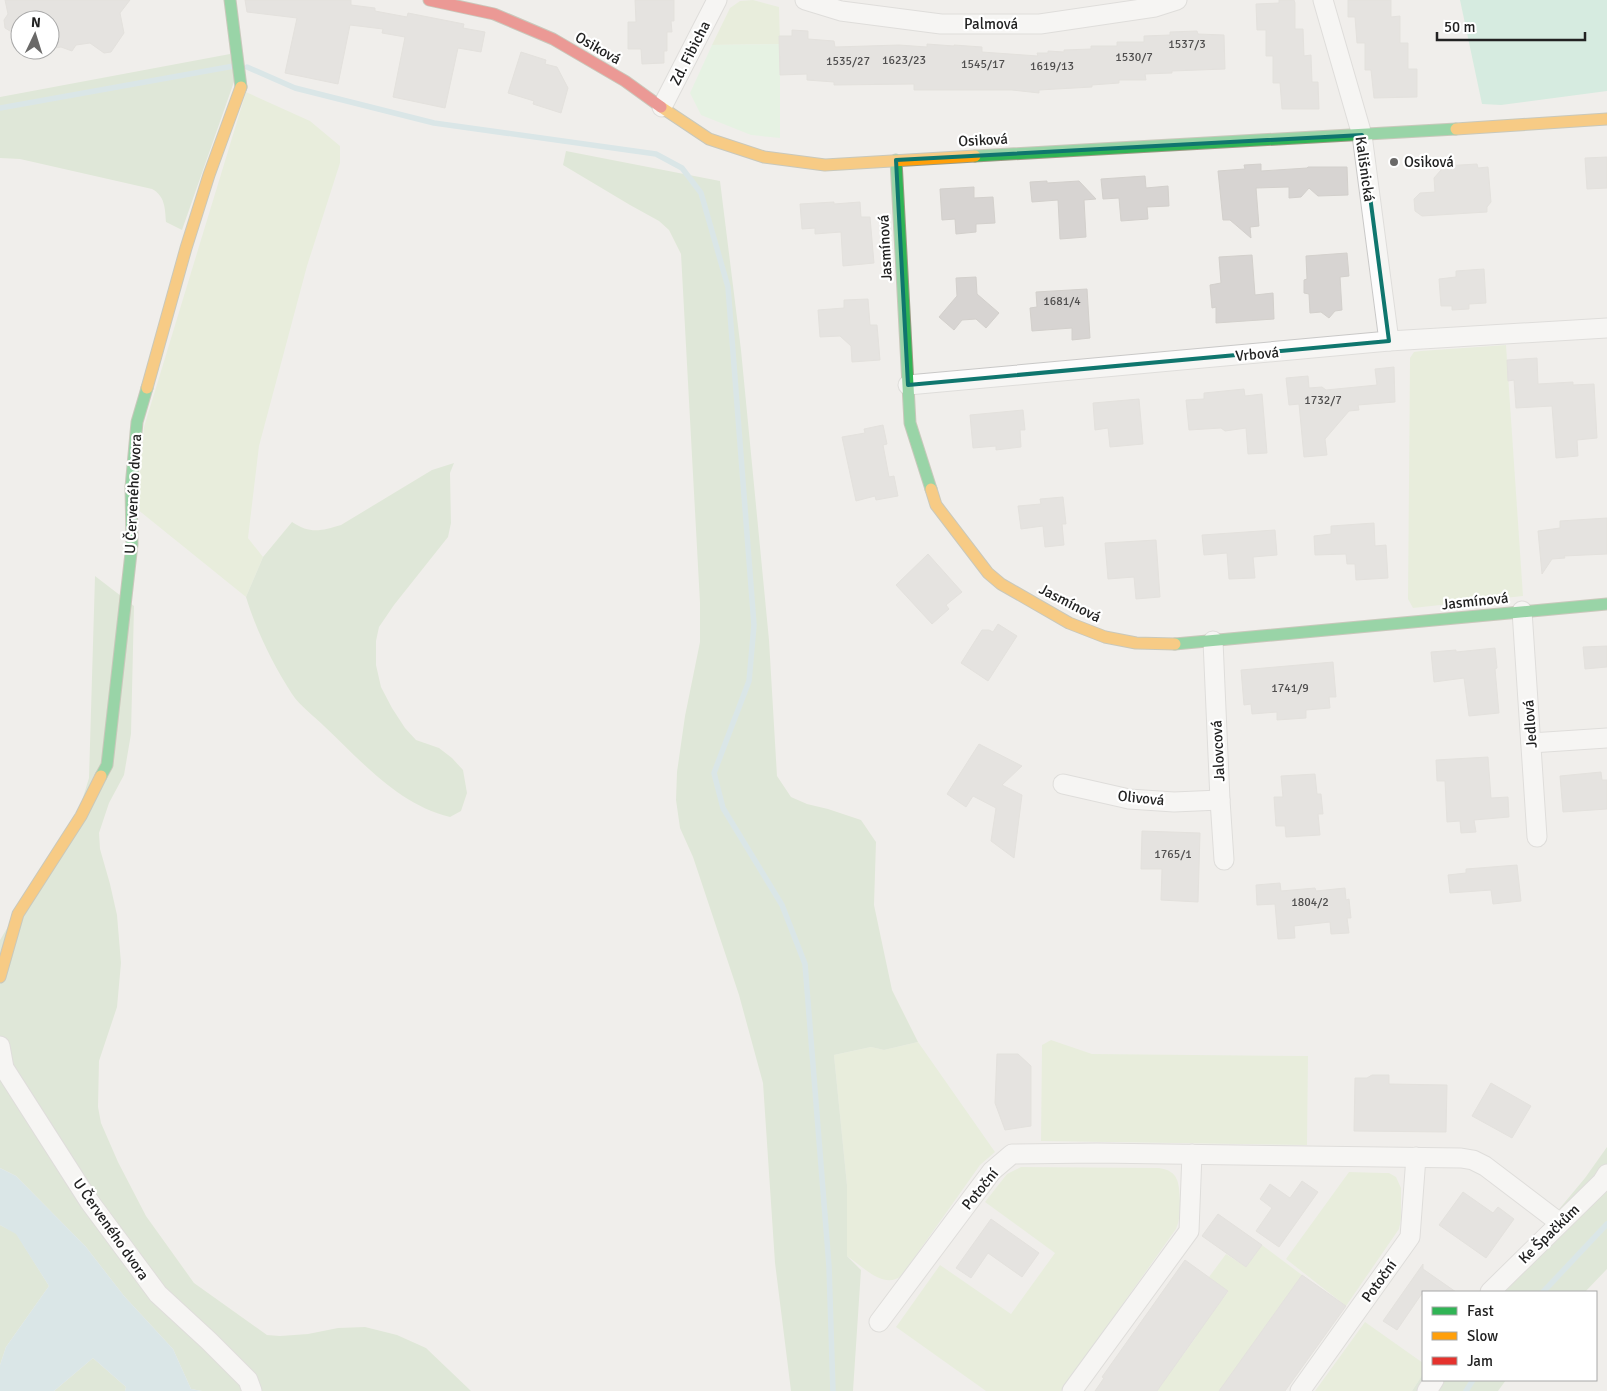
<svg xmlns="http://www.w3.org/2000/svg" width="1607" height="1391" font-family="Signika,sans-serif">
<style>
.grass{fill:#ddeccb}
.forest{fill:#cbdec1}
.park{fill:#daf5da}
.pitch{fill:#b7e6d2}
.water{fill:#bfdbe3}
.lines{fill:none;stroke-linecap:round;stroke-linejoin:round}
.stream{stroke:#bfdbe3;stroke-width:5.5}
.building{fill:#d7d4d2;stroke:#d3d0cc}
.street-casing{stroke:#c9c8c7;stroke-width:21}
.fast-casing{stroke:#999a82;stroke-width:13}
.slow-casing{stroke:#999a82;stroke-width:13}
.jam-casing{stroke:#999a82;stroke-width:13}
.street{stroke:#fdfcfc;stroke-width:19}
.fast{stroke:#30b455;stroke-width:11}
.slow{stroke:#ff9f0a;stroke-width:11}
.jam{stroke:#e5322d;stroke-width:11}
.marked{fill:none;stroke:#0f766e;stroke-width:4;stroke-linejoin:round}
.poi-dot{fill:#6a6968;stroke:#fff;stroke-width:2}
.labels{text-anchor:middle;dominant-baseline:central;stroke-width:4.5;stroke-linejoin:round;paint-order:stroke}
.number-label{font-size:12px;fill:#4f4e4e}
.street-label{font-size:15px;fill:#222;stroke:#fff}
.poi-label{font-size:15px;fill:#222;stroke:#fff;text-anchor:start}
</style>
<rect width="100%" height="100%" fill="#f0eeeb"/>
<!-- grass -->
<g class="grass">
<polygon points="753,0 779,7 780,44 712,45 730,8 740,1"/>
<polygon points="246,92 310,121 340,146 340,163 307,266 259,446 248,538 263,557 246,597 137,509 144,427"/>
<polygon points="1506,345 1523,596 1413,608 1408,599 1410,358 1414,352 1421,351"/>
<polygon points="1051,1040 1092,1054 1308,1056 1307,1145 1041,1141 1042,1045"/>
<path d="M 918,1042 L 995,1152 L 980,1165 L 902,1275 C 885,1291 862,1266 847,1256 L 847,1185 L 834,1055 L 871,1047 L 884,1050 Z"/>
<path d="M 1021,1167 L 1159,1168 C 1179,1171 1179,1183 1180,1201 C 1180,1211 1180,1220 1176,1229 L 1061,1391 L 986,1391 L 896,1327 L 940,1265 L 1011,1314 L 1055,1253 L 985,1202 L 1007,1174 Z"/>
<polygon points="1349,1172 1384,1173 1389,1173 1396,1177 1401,1188 1401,1219 1399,1229 1346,1306 1286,1259"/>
<polygon points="1262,1245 1302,1275 1254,1342 1225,1391 1157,1391 1163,1383 1144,1369 1161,1345 1180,1359 1196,1337 1176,1323 1212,1313 1228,1292 1209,1277 1226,1254 1246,1267"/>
<polygon points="1365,1322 1423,1363 1423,1374 1412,1391 1315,1391"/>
</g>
<!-- forest -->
<g class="forest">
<path d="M 230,54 L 235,79 L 182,230 L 166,222 C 165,208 165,196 152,189 L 20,159 L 0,158 L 0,97 Z"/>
<polygon points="566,151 720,181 741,350 769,640 777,776 791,797 807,804 828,809 861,820 876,842 874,905 892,990 918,1042 884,1050 871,1047 834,1055 847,1185 847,1256 861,1270 853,1391 791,1391 775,1263 763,1083 739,995 693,857 680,828 676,800 677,772 685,716 700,642 700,603 681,254 669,230 659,221 630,205 563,165"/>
<path d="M 454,463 L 450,473 L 451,523 L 448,537 L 394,605 L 379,627 L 376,641 L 376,665 L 381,687 L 392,708 L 405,728 L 416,740 L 439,748 L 452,758 L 463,770 L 467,793 L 461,811 L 450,817 C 399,805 361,761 324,726 C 314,716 300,706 292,694 C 273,665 256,630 246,597 L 263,557 L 292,522 C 310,534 321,531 341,525 L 432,470 Z"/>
<polygon points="95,576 134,606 131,734 124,775 109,803 99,833 100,849 110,884 117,915 121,963 117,1007 99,1061 98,1107 101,1123 118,1162 146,1216 194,1283 267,1335 280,1336 308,1334 338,1328 365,1327 397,1335 426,1348 471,1391 202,1391 191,1389 173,1349 124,1296 86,1247 16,1176 0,1168 0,940 80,807 89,778"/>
<polygon points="1607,1147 1607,1269 1585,1292 1490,1292 1585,1178"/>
<polygon points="0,1225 16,1233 49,1286 6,1347 0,1365"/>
<polygon points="93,1358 126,1387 125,1391 54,1391"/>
<polygon points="1423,1374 1423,1380 1506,1380 1498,1391 1412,1391"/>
</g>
<!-- park -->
<polygon class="park" points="780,44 780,138 751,135 701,115 690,93 712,45"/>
<!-- pitch -->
<polygon class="pitch" points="1460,0 1607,0 1607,91 1501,105 1482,104"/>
<!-- water -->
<polygon class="water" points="0,1168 16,1176 86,1247 124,1296 173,1349 191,1389 202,1391 125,1391 126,1387 93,1358 54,1391 0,1391 0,1365 6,1347 49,1286 16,1234 0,1225"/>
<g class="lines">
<!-- stream -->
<g class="stream">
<polyline points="247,67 295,88 434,123 656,154 682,168 701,193 728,287 754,625 749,681 714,773 723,808 782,905 805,964 829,1266 833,1391"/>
<polyline points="0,108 234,66"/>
<polyline points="1543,1292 1607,1224"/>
<polyline points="1466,1391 1473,1380"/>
</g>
</g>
<!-- building -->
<g class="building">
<polygon points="5,0 130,0 120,13 124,33 111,52 104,53 90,43 76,45 72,51 61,47 50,49 50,20 20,20 20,37 5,28 4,20 8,14"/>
<polygon points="245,0 351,0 351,5 375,8 375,11 407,17 408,13 464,24 463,28 485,32 481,52 458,48 445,108 393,97 405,37 382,33 383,29 350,25 338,84 285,73 297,18 247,12"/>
<polygon points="635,0 674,0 674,21 671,21 672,32 667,32 667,51 664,51 664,63 642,64 641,49 628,49 628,22 636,22"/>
<polygon points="1279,0 1294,0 1295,3 1295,29 1303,29 1304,56 1311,55 1312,82 1318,82 1319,109 1282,109 1280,83 1273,83 1273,56 1266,56 1266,30 1257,30 1256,4 1279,3"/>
<polygon points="1348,0 1391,0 1391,17 1400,16 1400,43 1408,43 1408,69 1417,69 1417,97 1374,98 1371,70 1365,70 1365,43 1357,43 1355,17 1348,17"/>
<polygon points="792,30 808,31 808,39 834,41 835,47 899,45 927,47 927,44 954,46 954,45 982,47 982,52 1038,56 1037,53 1048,53 1048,51 1064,52 1064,50 1091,49 1091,46 1117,46 1117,42 1144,42 1144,36 1170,35 1170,32 1197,31 1198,34 1224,35 1225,69 1172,71 1172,73 1145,74 1146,80 1119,80 1119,83 1092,85 1092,87 1039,90 1039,93 1012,90 914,90 914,84 834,85 834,82 807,80 807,74 780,75 779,36 792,36"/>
<polygon points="521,52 546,60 545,64 557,67 568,88 561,113 533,104 534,101 508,93"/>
<polygon points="1607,157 1607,188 1587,189 1585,158"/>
<polygon points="1261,164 1261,171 1307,168 1308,167 1347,167 1348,195 1318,196 1309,188 1301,197 1289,198 1289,187 1256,188 1259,226 1250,227 1251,238 1230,220 1223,220 1218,171 1245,169 1244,165"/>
<polygon points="1477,164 1478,168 1488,167 1491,202 1487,207 1487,212 1422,216 1415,211 1414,199 1420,193 1435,192 1434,178 1441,170 1444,169 1443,166"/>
<polygon points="1145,176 1146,188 1168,186 1169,206 1147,207 1148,219 1121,221 1119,198 1103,199 1101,179"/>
<polygon points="1047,181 1047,183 1079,181 1096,199 1084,200 1086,237 1060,239 1058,200 1032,202 1030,182"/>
<polygon points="974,187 974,198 993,197 995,223 976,224 976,232 956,234 955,219 942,220 940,189"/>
<polygon points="834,202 834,204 860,202 861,217 870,217 874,263 843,266 841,232 815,234 815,228 802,229 800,204"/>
<polygon points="1347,253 1349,276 1340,277 1342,310 1335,311 1329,318 1321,312 1310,313 1309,294 1304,293 1304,280 1307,279 1306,256"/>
<polygon points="1252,255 1255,295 1273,293 1274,319 1216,323 1216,307 1212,308 1210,285 1221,283 1219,257"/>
<polygon points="1484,269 1486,303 1469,304 1469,309 1452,310 1452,306 1441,306 1439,279 1456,277 1456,271"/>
<polygon points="976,277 977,294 999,313 986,328 976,319 962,320 954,330 939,317 957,296 956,278"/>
<polygon points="1087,289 1090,338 1072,340 1072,328 1032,331 1030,308 1037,307 1036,292"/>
<polygon points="868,299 870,325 877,325 880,360 852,362 851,346 840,336 820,337 818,310 844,308 844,300"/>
<polygon points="1537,358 1538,384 1573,382 1573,385 1594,384 1597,438 1577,440 1578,456 1556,458 1552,406 1516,408 1514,380 1508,381 1507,360"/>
<polygon points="1394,367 1395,402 1358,405 1359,410 1349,411 1325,439 1327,455 1304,457 1299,404 1289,405 1286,378 1308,376 1309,388 1322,387 1326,390 1377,385 1375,369"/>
<polygon points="1244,389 1245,396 1262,394 1267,453 1248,454 1246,428 1225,431 1221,428 1189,430 1186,400 1204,399 1204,393"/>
<polygon points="1139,399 1143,444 1110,447 1108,428 1095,430 1093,403"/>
<polygon points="1023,410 1025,430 1020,430 1021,447 996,450 996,446 973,448 970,415"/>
<polygon points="883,425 887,444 883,445 889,477 894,476 898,496 876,500 875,496 856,501 842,437 865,433 864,429"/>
<polygon points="1063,497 1066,524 1062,524 1064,545 1045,547 1043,526 1021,529 1018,506 1041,504 1040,499"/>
<polygon points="1607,518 1607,554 1564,556 1565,558 1552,559 1542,574 1538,531 1560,528 1560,521"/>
<polygon points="1374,523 1375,546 1386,545 1388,578 1356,580 1355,564 1347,564 1346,554 1315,555 1314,536 1331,534 1331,526"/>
<polygon points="1275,530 1277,555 1253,557 1255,578 1229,579 1227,553 1204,555 1202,535"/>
<polygon points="1156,540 1160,597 1136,599 1134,577 1108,579 1105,543"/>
<polygon points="928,554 962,592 946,605 949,609 932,624 896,585"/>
<polygon points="998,624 1017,636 988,681 961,663 982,630 989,630 993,632"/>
<polygon points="1607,646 1607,667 1585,669 1583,647"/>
<polygon points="1495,648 1497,668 1495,669 1499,713 1469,716 1464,678 1434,682 1431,652 1456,650 1456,652"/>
<polygon points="1333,662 1336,697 1329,697 1330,708 1306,710 1306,718 1277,720 1277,712 1252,714 1251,704 1244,705 1241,670"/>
<polygon points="979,744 1022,766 1002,785 1022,795 1014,858 991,841 996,808 973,796 966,807 947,794"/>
<polygon points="1488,757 1491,798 1508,797 1509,817 1474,820 1476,832 1461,833 1460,821 1447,822 1445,781 1437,781 1436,760"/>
<polygon points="1601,772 1602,780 1607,780 1607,809 1563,812 1560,776"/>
<polygon points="1315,774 1317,794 1321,794 1323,814 1318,814 1320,835 1286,837 1285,826 1276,826 1274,797 1283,797 1281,776"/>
<polygon points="1142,831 1200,833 1198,902 1161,900 1162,869 1141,869"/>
<polygon points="1517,865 1521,901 1493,904 1491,890 1450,893 1448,875 1466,873 1466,869"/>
<polygon points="1280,883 1281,891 1315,888 1316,891 1345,888 1346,900 1349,899 1351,918 1347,918 1349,933 1331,934 1330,922 1294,926 1295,938 1278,939 1275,904 1257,905 1256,885"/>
<polygon points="997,1054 1018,1054 1031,1066 1031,1126 1005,1130 995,1103"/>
<polygon points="1372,1075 1389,1075 1389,1084 1447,1085 1446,1132 1354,1131 1355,1078 1367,1078"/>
<polygon points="1491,1083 1531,1106 1512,1138 1472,1116"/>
<polygon points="1302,1181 1318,1192 1279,1247 1256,1231 1272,1208 1260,1199 1270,1184 1290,1198"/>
<polygon points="1463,1192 1493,1213 1498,1207 1514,1219 1486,1258 1439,1225"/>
<polygon points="1218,1214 1262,1245 1246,1267 1202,1236"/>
<polygon points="991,1219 1039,1253 1022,1277 988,1253 971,1278 956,1268"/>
<polygon points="1185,1260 1228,1291 1157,1391 1095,1391 1104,1378 1102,1377"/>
<polygon points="1423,1264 1423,1269 1456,1292 1423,1292 1397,1330 1383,1321"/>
<polygon points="1302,1275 1346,1306 1285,1391 1219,1391"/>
</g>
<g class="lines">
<!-- street casing -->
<g class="street-casing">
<g id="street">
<polyline points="805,0 841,11 941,24 1040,24 1155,7 1177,0"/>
<polyline points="1323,0 1362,135 1389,341"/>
<polyline points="662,107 717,0"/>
<polyline points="908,385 1389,341 1607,328"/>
<polyline points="1522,611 1537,837"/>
<polyline points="1213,641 1220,800 1224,860"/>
<polyline points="1531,743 1607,738"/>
<polyline points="1063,784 1129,799 1174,802 1220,800"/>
<polyline points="0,1046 4,1068 89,1201 158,1294 209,1341 248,1380 252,1391"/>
<polyline points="1490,1292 1602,1182 1607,1174"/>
<polyline points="879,1322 992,1171 1012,1154 1097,1153 1461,1158 1473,1160 1485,1166 1560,1223"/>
<polyline points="1072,1391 1189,1231 1192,1154"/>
<polyline points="1300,1391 1410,1237 1416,1157"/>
<polyline points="1427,1391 1434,1380"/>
</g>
</g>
<!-- fast casing -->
<g class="fast-casing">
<g id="fast">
<polyline points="230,0 241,87"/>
<polyline points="975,156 1456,129"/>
<polyline points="896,160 910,423 931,489"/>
<polyline points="1175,644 1607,604"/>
<polyline points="101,776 107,765 132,544 131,487 137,422 147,388"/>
</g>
</g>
<!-- slow casing -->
<g class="slow-casing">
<g id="slow">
<polyline points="661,107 709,139 764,157 825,165 975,156"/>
<polyline points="1456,129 1607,119"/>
<polyline points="147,388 186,248 209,175 241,87"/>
<polyline points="931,489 936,505 988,573 1001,584 1069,623 1105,637 1136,643 1175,644"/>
<polyline points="0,977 18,914 81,816 101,776"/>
</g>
</g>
<!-- jam casing -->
<g class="jam-casing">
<polyline id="jam" points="429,0 494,14 553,39 625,81 661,107"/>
</g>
<!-- street -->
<use href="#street" class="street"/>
<!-- fast -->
<use href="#fast" class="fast"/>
<!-- slow -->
<use href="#slow" class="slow"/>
<!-- jam -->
<use href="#jam" class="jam"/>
</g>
<!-- marked area -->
<path d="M0 0H1607V1391H0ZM 1362,135 L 1389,341 L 908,385 L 896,160 Z" fill="#f0eeeb" fill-opacity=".55" fill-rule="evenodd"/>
<path class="marked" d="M 1362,135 L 1389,341 L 908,385 L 896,160 Z"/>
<!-- markers -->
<circle class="poi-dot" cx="1394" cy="162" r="5"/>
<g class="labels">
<!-- number labels -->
<g class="number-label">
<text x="1187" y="44">1537/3</text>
<text x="1134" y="57">1530/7</text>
<text x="904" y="60">1623/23</text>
<text x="848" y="61">1535/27</text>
<text x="983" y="64">1545/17</text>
<text x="1052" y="66">1619/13</text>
<text x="1062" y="301">1681/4</text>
<text x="1323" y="400">1732/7</text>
<text x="1290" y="688">1741/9</text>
<text x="1173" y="854">1765/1</text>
<text x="1310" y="902">1804/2</text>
</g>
<!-- street labels -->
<g class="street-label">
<text x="991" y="24">Palmová</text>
<text transform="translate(598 48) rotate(30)">Osiková</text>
<text transform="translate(690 53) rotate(-63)">Zd. Fibicha</text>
<text transform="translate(983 140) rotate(-3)">Osiková</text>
<text transform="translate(1365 169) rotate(82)">Kališnická</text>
<text transform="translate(885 248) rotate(-93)">Jasmínová</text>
<text transform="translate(1257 354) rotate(-5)">Vrbová</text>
<text transform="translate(133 494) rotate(-87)">U Červeného dvora</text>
<text transform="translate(1475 601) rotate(-6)">Jasmínová</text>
<text transform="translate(1070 603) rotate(27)">Jasmínová</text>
<text transform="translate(1530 724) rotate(-94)">Jedlová</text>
<text transform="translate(1218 751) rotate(-93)">Jalovcová</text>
<text transform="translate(1141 798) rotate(6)">Olivová</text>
<text transform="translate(980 1189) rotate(-51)">Potoční</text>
<text transform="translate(111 1229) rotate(55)">U Červeného dvora</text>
<text transform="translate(1549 1234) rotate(-44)">Ke Špačkům</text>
<text transform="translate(1379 1281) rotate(-54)">Potoční</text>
</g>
<!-- poi labels -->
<g class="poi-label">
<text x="1404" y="162">Osiková</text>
</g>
</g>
<!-- legend -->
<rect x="1422" y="1291" width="175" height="90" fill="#ffffff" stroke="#a7a7a7"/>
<rect x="1432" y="1307" width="25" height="8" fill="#30b455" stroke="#a7a7a7"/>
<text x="1467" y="1316" font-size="15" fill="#222222">Fast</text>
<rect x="1432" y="1332" width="25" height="8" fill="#ff9f0a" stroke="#a7a7a7"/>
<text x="1467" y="1341" font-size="15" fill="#222222">Slow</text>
<rect x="1432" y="1357" width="25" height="8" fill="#e5322d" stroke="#a7a7a7"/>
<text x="1467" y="1366" font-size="15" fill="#222222">Jam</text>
<!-- north arrow -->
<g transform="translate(35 35) rotate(4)"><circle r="24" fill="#ffffff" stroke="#a7a7a7"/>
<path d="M0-4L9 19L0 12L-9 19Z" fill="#6a6968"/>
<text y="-8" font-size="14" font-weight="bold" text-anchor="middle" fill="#222222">N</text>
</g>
<!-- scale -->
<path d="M1437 32v8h148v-8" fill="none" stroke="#222222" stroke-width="2.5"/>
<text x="1444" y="32" font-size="15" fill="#222222" stroke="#ffffff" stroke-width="4" paint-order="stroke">50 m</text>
</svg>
